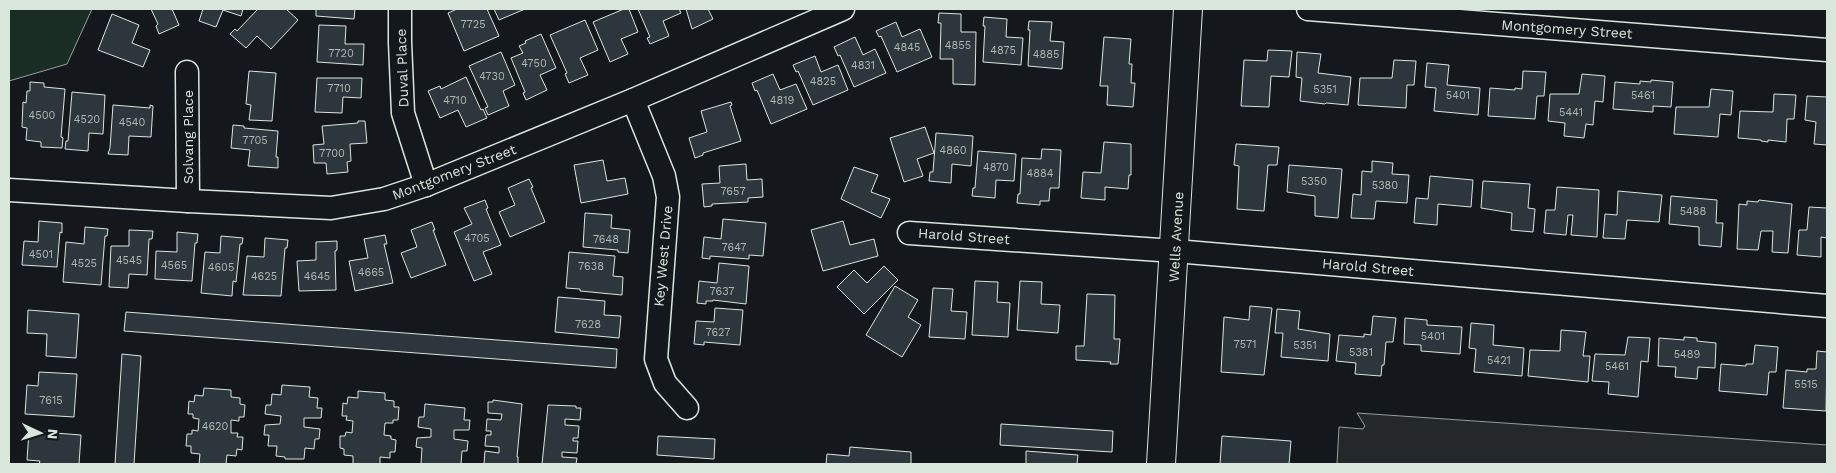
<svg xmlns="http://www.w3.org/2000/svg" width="1836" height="473" font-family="'Work Sans',sans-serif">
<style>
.green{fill:#1a2d24;stroke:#939e99}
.parking{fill:#24282b;stroke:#939e99}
.building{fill:#2c363c;stroke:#d8e6dc}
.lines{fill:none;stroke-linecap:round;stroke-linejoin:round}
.minor-casing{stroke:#d8e6dc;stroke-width:25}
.major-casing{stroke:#d8e6dc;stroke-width:30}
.minor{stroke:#14181c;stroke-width:22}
.major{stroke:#14181c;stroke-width:28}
.labels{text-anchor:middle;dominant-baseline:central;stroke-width:4;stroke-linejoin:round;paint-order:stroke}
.number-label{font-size:11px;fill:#adbab4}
.street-label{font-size:14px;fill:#d8e6dc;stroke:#14181c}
</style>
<rect width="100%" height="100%" fill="#14181c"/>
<!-- green -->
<polygon class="green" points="9,9 92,9 67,64 9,81"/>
<!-- parking -->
<polygon class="parking" points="1357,413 1827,445 1827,464 1337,464 1339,427 1363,429 1365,426"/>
<!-- building -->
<g class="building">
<polygon points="151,9 172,9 179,25 159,34 156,26 158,24"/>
<polygon points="203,9 243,9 241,16 223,10 216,27 199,21"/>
<polygon points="258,9 286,9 298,20 271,49 257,36 246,48 230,34 235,29 237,31"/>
<polygon points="316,9 355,9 354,19 316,16"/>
<polygon points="457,9 487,9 499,36 464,51 448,13"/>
<polygon points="494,9 525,9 499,20"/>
<polygon points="624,9 629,9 638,32 621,39 628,54 610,62 593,22"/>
<polygon points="638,9 679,9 681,13 663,21 669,36 650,44 647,38 650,37"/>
<polygon points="686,9 708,9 713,19 692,29"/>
<polygon points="939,13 961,14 961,32 976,32 975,85 953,84 953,59 940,59 941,23 938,23"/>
<polygon points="112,14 139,25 132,43 150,50 143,67 98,50"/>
<polygon points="984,17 1007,19 1006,37 1023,38 1021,65 983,62 985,26 983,26"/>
<polygon points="585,20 598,50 580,58 588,75 569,83 565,74 567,73 550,35"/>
<polygon points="1029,21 1052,22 1050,41 1064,42 1062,69 1028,66 1030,30 1028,30"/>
<polygon points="896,22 902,37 920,29 932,57 897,72 881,36 879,37 876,31"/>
<polygon points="319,25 346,26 345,44 364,44 363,65 317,62"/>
<polygon points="541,34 556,68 540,75 547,90 526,100 523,93 525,92 511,58 523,53 519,46 526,43 525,41"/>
<polygon points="855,37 863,55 875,49 886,73 854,87 840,55 838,56 834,47"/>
<polygon points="1104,37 1131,39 1129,64 1132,64 1131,83 1135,83 1133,107 1107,105 1108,86 1100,86"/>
<polygon points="1268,50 1292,51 1289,77 1271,76 1269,107 1241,106 1244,60 1267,61"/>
<polygon points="501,52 515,85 503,91 509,106 488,115 485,108 488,107 469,66"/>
<polygon points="1297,52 1321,54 1318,73 1351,77 1348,105 1326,103 1325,104 1300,101 1302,78 1296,77"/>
<polygon points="815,56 821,72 838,65 848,90 813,105 798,71 796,72 793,65"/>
<polygon points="1394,60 1416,61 1414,85 1407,85 1406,108 1358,105 1360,78 1392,78"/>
<polygon points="1427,63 1449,65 1447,85 1480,88 1478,115 1434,111 1436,88 1425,87"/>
<polygon points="249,71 276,73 272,121 249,120 251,105 246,104"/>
<polygon points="1523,71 1546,72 1544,96 1537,96 1535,119 1488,116 1490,88 1515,90 1515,88 1522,89"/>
<polygon points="773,74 780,90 796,84 807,109 771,124 757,90 755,91 752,83"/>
<polygon points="1582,74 1605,76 1603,102 1595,101 1593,125 1586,124 1584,138 1564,136 1565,123 1548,121 1550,94 1579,94"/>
<polygon points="466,77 481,110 483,109 487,118 466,127 458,110 440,118 428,91 440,86 441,89"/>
<polygon points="317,78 362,78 361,98 343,97 342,113 315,112"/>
<polygon points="1651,80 1673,82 1671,107 1653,106 1653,112 1613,109 1615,82 1640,84 1640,81 1651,82"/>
<polygon points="30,82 44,83 44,87 65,89 61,137 63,138 62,148 41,147 41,142 26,140 27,128 22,127 23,102 26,103 27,91 30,91"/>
<polygon points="1711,89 1733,91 1731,115 1720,114 1718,137 1674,134 1676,107 1709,107"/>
<polygon points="72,92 105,95 103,134 89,133 88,151 65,149 66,141 68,141"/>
<polygon points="1774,94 1796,95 1794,119 1787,119 1786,142 1768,140 1768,142 1761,141 1761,140 1738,138 1740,111 1773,112"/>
<polygon points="1807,96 1827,97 1827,145 1814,144 1816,122 1805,120"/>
<polygon points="731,102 732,105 730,106 741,141 703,153 703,155 695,158 689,138 707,132 701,111"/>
<polygon points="113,105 150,108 150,105 153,106 151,137 129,136 128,155 108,154 110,148"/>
<polygon points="358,121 365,121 367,143 350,144 351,161 347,162 348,172 327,174 326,163 314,163 313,145 324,144 322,126 358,123"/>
<polygon points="233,125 244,126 244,128 278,131 276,157 278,157 278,168 248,166 250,150 231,148"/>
<polygon points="925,127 934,153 917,159 923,176 904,182 890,138"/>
<polygon points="936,133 973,136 971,166 952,164 951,183 929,181 930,172 933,172"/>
<polygon points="1104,142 1131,144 1131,175 1129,175 1128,189 1105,187 1105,200 1081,198 1083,172 1101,173"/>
<polygon points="1236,144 1279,147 1277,165 1268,165 1264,211 1237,209 1239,166 1234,165"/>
<polygon points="1042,149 1061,150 1059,188 1050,188 1049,201 1040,201 1040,205 1017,203 1018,194 1020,194 1022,158 1041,159"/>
<polygon points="978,151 1016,154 1014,181 996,180 995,198 972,196 973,188 975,188"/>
<polygon points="603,160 607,181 625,178 628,194 581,203 574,165"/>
<polygon points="1372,161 1393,163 1392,174 1409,175 1407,203 1376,201 1374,219 1351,218 1353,194 1361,195 1362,171 1372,172"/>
<polygon points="746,164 747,180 762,179 763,197 748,198 748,202 712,204 712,206 704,207 702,184 720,183 719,166"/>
<polygon points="1289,165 1342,169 1338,218 1315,216 1315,196 1287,192"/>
<polygon points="854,167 878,175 871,192 890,199 881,218 841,199"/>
<polygon points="1430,176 1473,180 1471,207 1438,204 1437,225 1414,223 1416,198 1428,199"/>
<polygon points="529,179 533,187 531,188 545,222 510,237 499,212 515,205 508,188"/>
<polygon points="1483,181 1530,184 1528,208 1535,209 1533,232 1511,230 1512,213 1481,208"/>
<polygon points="1557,187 1599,190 1597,237 1571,235 1573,215 1568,215 1566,235 1544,233 1546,210 1555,210"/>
<polygon points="1618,191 1662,195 1659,222 1627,220 1625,239 1603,238 1605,214 1617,215"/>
<polygon points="1671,196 1717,200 1716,223 1723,223 1721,247 1699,245 1699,227 1669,224"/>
<polygon points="485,200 488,208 486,209 501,245 483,252 492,274 474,281 454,232 472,224 464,208"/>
<polygon points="1759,200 1792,204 1788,253 1772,252 1773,231 1761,231 1758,250 1737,249 1739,204 1747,205 1747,201 1758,202"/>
<polygon points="1809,207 1827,208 1827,238 1821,237 1821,257 1797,255 1799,230 1807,230"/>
<polygon points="585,213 612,215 611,228 630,230 628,253 618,252 618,250 583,247"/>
<polygon points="723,219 766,223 763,256 749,255 749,259 710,256 710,259 702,258 704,237 721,239"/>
<polygon points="39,221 62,223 62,233 60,232 57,267 22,265 24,241 38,242"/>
<polygon points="843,221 850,245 874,239 878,256 823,271 811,230"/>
<polygon points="432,222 435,230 433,230 446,265 411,278 401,253 417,247 411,230"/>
<polygon points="85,227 108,229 107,236 105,236 101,285 63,282 66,242 84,244"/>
<polygon points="129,230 153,231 152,239 149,239 147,275 129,274 128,288 109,287 111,246 129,246"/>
<polygon points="177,232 198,234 197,243 195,243 192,281 155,279 156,251 177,252"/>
<polygon points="385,235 387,244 384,244 393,283 355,291 349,261 368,258 364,239"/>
<polygon points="221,236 243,238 242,244 240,244 236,282 233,281 232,296 201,293 205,252 220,253"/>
<polygon points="265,238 288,240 287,248 285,248 281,296 243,295 247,256 264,257"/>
<polygon points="337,241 337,250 335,251 336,290 299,291 297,261 316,260 316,242"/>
<polygon points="569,252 615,256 613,276 623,277 622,295 580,291 580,289 566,288"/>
<polygon points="719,263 749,266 746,304 713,300 713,301 706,301 706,304 697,303 699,281 717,283"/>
<polygon points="884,266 898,280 864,314 837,287 854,270 867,283"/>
<polygon points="975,281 998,282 997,302 1010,303 1008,337 972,335"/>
<polygon points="1020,281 1042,282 1041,304 1060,305 1058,333 1017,330"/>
<polygon points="895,286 918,300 908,317 921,325 902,357 866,335"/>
<polygon points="933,288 953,289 951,311 967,312 965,339 929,337"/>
<polygon points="1087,294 1115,295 1114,339 1120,339 1118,364 1110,364 1111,362 1076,360 1076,346 1084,346"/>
<polygon points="558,297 605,301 604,315 621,316 619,338 555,332"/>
<polygon points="1250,306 1272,308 1264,375 1221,372 1224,317 1249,320"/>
<polygon points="715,308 743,310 740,345 704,342 704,345 694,344 696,321 714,322"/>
<polygon points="1277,309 1300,311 1298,329 1330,334 1328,361 1281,357 1283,333 1275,333"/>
<polygon points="28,310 79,314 76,358 46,356 47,334 27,333"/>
<polygon points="126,312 617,349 616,368 124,331"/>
<polygon points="1373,316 1396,318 1393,342 1386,342 1384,365 1382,365 1381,376 1355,374 1356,363 1336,361 1339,335 1364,337 1364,334 1371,335"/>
<polygon points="1405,318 1427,320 1427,325 1462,327 1460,354 1421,351 1421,345 1404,344"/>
<polygon points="1471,323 1494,325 1493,345 1524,348 1522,376 1474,372 1476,349 1469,348"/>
<polygon points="1561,330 1586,332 1583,356 1590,356 1588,382 1528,376 1530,350 1560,351"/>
<polygon points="1628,337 1650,338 1648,362 1641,361 1638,397 1608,394 1609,382 1592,381 1595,354 1625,355"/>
<polygon points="1684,337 1697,338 1697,341 1716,343 1715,368 1698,367 1697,379 1675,377 1676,367 1658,366 1659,338 1684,340"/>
<polygon points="1755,345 1778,347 1776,372 1769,372 1767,395 1719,391 1721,364 1746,366 1746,364 1753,364"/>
<polygon points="1817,351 1827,352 1826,411 1783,408 1786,370 1807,372 1807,369 1816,369"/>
<polygon points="122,354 141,356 134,464 115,464"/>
<polygon points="39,372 77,374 74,417 25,414 27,385 38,386"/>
<polygon points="282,385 310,387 309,397 318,398 317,408 322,408 321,418 304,418 304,427 320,429 319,439 315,439 314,449 305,448 304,459 285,459 285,457 276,456 277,446 268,446 269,435 264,435 265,425 280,424 281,416 265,414 266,405 271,405 272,394 281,395"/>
<polygon points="204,388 231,390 231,397 240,398 240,404 245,405 244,417 239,417 239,421 231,420 231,433 238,433 237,437 243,437 242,450 237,449 236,456 227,455 226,464 199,464 200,454 191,453 191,446 186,446 187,434 192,434 192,430 198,431 199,419 193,418 193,414 188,414 189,401 194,402 195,395 203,396"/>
<polygon points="358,391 385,393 385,400 394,401 394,407 399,407 398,420 393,420 393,423 385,423 384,435 391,436 391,439 396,440 395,452 390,452 390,458 380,457 380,464 353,464 353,456 344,455 344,449 340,448 340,436 345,436 346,432 352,433 353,421 346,420 347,416 342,416 343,403 347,404 348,397 358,398"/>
<polygon points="493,400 522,404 517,457 518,457 518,464 484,464 485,451 499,453 499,447 485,446 486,435 491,435 491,431 486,431 487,419 501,420 502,414 488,413 488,402 493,402"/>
<polygon points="425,404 465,408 464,420 470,420 469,430 454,430 454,439 468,441 467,451 462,451 461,464 421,464 422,448 416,447 417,438 431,437 431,429 418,427 419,417 424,417"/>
<polygon points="548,405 576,406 576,408 581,408 580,420 565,419 565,425 579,426 578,438 573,438 573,441 578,441 577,453 562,452 562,457 577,458 576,464 542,464"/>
<polygon points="1001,424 1113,431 1112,452 1000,445"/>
<polygon points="29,431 81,435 79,464 39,464 40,461 27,460"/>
<polygon points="658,436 715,439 714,459 657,455"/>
<polygon points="1222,436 1291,441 1289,464 1220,464"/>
<polygon points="850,447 911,452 911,464 826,464 827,454 849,456"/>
<polygon points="1026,451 1078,455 1077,464 1026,464"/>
</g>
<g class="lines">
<!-- minor casing -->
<g class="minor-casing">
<g id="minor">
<polyline points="400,9 400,42 403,113 426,185"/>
<polyline points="1308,9 1827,50"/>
<polyline points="187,72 188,201"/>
<polyline points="633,100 664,176 668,197 656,359 665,383 687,408"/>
<polyline points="9,190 188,201 331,208 384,199 426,185 633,100 843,9"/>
<polyline points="909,233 1175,251 1827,306"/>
</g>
</g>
<!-- major casing -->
<g class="major-casing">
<polyline id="major" points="1161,464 1188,9"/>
</g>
<!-- minor -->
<use href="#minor" class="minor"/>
<!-- major -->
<use href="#major" class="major"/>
</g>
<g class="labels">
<!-- number labels -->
<g class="number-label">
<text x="473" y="24">7725</text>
<text x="958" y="45">4855</text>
<text x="907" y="47">4845</text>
<text x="1003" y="50">4875</text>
<text x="341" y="53">7720</text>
<text x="1046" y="54">4885</text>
<text x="534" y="63">4750</text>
<text x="863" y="65">4831</text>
<text x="492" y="76">4730</text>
<text x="823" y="81">4825</text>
<text x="339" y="88">7710</text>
<text x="1325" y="89">5351</text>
<text x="1458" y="95">5401</text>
<text x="1643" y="95">5461</text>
<text x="455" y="100">4710</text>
<text x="782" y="100">4819</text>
<text x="1571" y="112">5441</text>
<text x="42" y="115">4500</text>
<text x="87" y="119">4520</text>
<text x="132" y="122">4540</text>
<text x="255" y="140">7705</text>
<text x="953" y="150">4860</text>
<text x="332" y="153">7700</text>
<text x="996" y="167">4870</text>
<text x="1040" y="173">4884</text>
<text x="1314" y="181">5350</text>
<text x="1385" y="185">5380</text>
<text x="733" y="191">7657</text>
<text x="1693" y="211">5488</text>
<text x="477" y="238">4705</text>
<text x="606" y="239">7648</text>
<text x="734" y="247">7647</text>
<text x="41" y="254">4501</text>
<text x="129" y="260">4545</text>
<text x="84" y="263">4525</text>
<text x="174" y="265">4565</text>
<text x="591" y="266">7638</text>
<text x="221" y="267">4605</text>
<text x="371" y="272">4665</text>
<text x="264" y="276">4625</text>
<text x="317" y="276">4645</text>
<text x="722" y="291">7637</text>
<text x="588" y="324">7628</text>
<text x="718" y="332">7627</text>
<text x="1433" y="336">5401</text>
<text x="1245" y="344">7571</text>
<text x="1305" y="345">5351</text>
<text x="1361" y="352">5381</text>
<text x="1687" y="354">5489</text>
<text x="1499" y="360">5421</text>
<text x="1617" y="366">5461</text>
<text x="1806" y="384">5515</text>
<text x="51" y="400">7615</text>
<text x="215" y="426">4620</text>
</g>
<!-- street labels -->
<g class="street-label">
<text transform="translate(1567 29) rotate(4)">Montgomery Street</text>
<text transform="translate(402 68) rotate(-92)">Duval Place</text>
<text transform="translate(188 137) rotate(-90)">Solvang Place</text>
<text transform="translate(454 172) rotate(-21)">Montgomery Street</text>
<text transform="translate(964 236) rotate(4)">Harold Street</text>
<text transform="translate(1176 237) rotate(-87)">Wells Avenue</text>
<text transform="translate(663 256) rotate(-85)">Key West Drive</text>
<text transform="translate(1368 267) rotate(5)">Harold Street</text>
</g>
</g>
<!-- border -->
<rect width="1836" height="473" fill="none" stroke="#d8e6dc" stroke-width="20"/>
<!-- north arrow -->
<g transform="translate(40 433) rotate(94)" stroke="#14181c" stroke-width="4" paint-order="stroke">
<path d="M0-4L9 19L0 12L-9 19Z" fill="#d8e6dc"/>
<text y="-8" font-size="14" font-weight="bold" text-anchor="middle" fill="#d8e6dc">N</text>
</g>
</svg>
